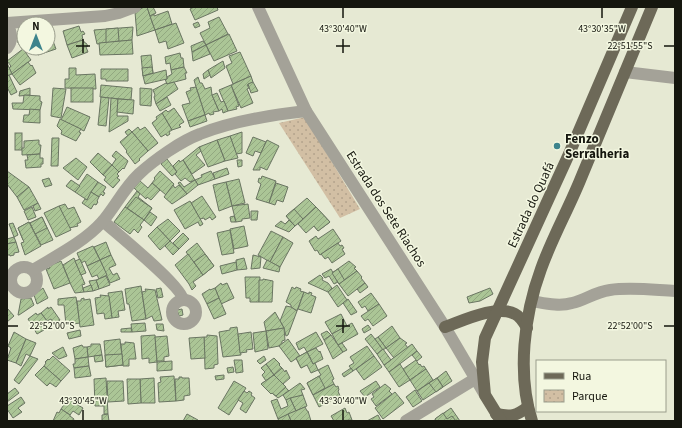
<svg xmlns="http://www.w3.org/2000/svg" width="682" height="428" font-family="'Source Sans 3',sans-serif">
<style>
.park{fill:url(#park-dots)}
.building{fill:url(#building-hatch);stroke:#6a7562}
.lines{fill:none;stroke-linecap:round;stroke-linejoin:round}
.minor{stroke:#a4a298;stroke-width:12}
.tertiary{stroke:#a4a298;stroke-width:12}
.primary{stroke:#6d6958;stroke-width:12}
.ticks{fill:none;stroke:#15160e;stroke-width:1.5}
.poi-dot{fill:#3d848c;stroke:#f3f7e0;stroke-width:1.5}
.labels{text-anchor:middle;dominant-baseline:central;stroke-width:3;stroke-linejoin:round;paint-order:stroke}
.poi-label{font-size:13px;font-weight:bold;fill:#15160e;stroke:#f3f7e0;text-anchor:start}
.street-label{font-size:13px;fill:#15160e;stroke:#f3f7e0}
.ticks-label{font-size:10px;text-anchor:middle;fill:#15160e;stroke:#f3f7e0;stroke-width:3;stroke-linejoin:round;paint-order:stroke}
</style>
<defs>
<pattern id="park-dots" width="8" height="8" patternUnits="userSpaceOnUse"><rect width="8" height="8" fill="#d2bfa4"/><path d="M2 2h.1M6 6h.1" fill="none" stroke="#b3a38c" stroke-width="1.8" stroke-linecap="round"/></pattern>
<pattern id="building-hatch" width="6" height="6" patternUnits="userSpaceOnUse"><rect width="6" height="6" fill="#abc596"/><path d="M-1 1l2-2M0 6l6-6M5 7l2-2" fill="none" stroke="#92a880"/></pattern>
</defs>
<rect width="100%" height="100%" fill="#e6e9d3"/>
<!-- park -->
<polygon class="park" points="305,117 360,209 340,218 279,123"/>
<!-- building -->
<g class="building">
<polygon points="144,7 147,7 155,30 137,36 135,12"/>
<polygon points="147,7 153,7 156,13 150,16"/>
<polygon points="194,7 217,7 218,10 195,20 190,9"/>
<polygon points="168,11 172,24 155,30 150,16 154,14 154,16"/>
<polygon points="219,17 228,34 206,45 200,33 210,28 208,22"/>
<polygon points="198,22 200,26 195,28 193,24"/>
<polygon points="176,23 184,43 168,49 166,41 159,43 155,30"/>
<polygon points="79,26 81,32 83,31 85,34 82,35 83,40 67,45 63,31"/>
<polygon points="133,27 132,40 97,44 94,30"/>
<polygon points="118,28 119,41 106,43 106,29"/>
<polygon points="22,34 24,39 24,48 22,49 17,41"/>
<polygon points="229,34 237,51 214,61 206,45"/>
<polygon points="83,40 85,43 86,43 88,46 86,47 88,52 72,58 67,45"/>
<polygon points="132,40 133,54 100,55 99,43"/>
<polygon points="53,41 56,49 38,55 35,48 48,48 48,43"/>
<polygon points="203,41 206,45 192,52 191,46"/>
<polygon points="206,45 210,54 193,61 192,52"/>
<polygon points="23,49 31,60 12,74 9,68 11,66 7,61"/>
<polygon points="240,52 251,76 233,84 226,66 232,63 229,56"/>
<polygon points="180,53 181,58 183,58 184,67 171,70 170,63 166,64 165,57"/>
<polygon points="151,55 153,73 143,76 141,56"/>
<polygon points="223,61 225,68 211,78 208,70"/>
<polygon points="28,62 31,66 32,65 36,73 20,85 12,74"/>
<polygon points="7,63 12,74 7,76"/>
<polygon points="152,67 153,73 143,76 142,68"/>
<polygon points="184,67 187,73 185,73 186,79 167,84 165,79 167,79 167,77 172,74 171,70"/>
<polygon points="69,68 76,68 76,75 95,74 96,89 65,88 65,79 69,79"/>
<polygon points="101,69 128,69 128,81 106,81 106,79 101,79"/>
<polygon points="166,70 167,79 145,84 143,76"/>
<polygon points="208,70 210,75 204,79 203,74"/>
<polygon points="9,75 17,92 11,95 7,87 7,76"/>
<polygon points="251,76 253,82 247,85 249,88 247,89 253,103 241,108 231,85"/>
<polygon points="198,77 200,83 202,83 205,89 211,87 212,95 219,111 213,112 214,114 210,115 209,113 205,115 196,87 194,80"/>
<polygon points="174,82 178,89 156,104 154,97 155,95 153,90 166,83 167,84"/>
<polygon points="253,82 258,91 251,93 248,84"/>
<polygon points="101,85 132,88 131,100 100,97"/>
<polygon points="231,85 239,106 236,107 237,109 228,111 219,90"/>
<polygon points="196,87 205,115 188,121 182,105 190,103 186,92 191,90 190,88"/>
<polygon points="30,88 30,95 19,96 20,91"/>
<polygon points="53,88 66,89 61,118 51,116"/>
<rect x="71" y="88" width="22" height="14"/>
<polygon points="140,88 152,89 151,106 140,105"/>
<polygon points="217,93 221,102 224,101 228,111 223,113 222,109 219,111 212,95"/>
<polygon points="24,95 40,96 40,101 42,102 40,110 13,109 12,103 23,103"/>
<polygon points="101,97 109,98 106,126 98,125"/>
<polygon points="167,97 171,105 160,111 156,104"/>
<polygon points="111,98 118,99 117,116 128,116 128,121 109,132"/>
<polygon points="118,99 134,100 133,114 117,112"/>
<polygon points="67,107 90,117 84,131 61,120"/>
<polygon points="174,108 184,122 179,125 181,127 172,130 162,113 166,110 168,112"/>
<polygon points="30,109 40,110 40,123 23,122 24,115 29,115"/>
<polygon points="162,113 172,130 169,132 170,134 167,136 166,134 161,137 152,123 157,119 156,117"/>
<polygon points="205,115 207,121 190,127 188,121"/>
<polygon points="60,119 81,129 79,132 81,133 76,141 61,134 62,131 57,126"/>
<polygon points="138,127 140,130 145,127 158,143 148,151 132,132"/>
<polygon points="129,129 132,132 128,136 125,132"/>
<polygon points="132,132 148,151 139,159 140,160 135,164 126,152 127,151 120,142"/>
<polygon points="242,132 242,153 236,154 230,136"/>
<rect x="15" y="133" width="7" height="17"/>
<polygon points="230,136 238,158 225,161 217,140"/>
<polygon points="253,137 266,142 261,153 255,151 253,156 246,153"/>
<polygon points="52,138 59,138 58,166 51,166"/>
<polygon points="39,140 39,145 41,145 40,154 22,155 22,148 24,148 24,141"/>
<polygon points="217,140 225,161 208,167 199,147"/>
<polygon points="267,140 279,146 267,170 260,167 260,170 253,170"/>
<polygon points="199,147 201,151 196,155 205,165 192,174 183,160"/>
<polygon points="116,151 128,161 124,169 123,168 119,172 112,165 116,159 112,156"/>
<polygon points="98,153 112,165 103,175 90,162"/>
<polygon points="40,154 40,158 43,158 43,164 41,164 41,167 26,168 25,160 28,160 27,155"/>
<polygon points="76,158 87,167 78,180 63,168"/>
<polygon points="167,159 177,172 172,176 161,164"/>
<polygon points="179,160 180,162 183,160 195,180 190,182 185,178 181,181 175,174 177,172 173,166"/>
<polygon points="237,160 242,160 242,166 238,167"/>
<polygon points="112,165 119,172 117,174 119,176 117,178 120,180 113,188 104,180 106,177 103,175"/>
<polygon points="227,168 229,174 215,179 213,173"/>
<polygon points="7,171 29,187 17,197 7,184"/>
<polygon points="160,171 174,184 166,195 152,183 155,179 154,178"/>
<polygon points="211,171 215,179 198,185 195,180 202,177 201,175"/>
<polygon points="87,174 98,182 87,200 75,192"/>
<polygon points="262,176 276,181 269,203 256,199 261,184 258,182 259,178 261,179"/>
<polygon points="49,178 52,185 45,187 42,180"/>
<polygon points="239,179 245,203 232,206 226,182"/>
<polygon points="71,180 80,186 75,192 66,186"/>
<polygon points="195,180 198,185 187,194 178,183 180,182 184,187"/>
<polygon points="140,181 148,188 152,183 160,190 151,200 147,197 146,199 134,188"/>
<polygon points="98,182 106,187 103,192 105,193 103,196 101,194 99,197 91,192"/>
<polygon points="226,182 232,206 219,211 213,185"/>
<polygon points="276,183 288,187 283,202 277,200 275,205 269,203"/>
<polygon points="173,185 175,188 179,185 187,194 172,204 164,197"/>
<polygon points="29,187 38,203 24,210 17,197"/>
<polygon points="137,191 140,194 138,197 152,208 144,220 125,207"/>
<polygon points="91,192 99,197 97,201 98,202 96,205 94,204 91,209 82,203 85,199 87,200"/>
<polygon points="202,196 216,217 212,220 210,217 205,220 204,218 200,219 191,203"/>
<polygon points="136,197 152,208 144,220 127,208"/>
<polygon points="307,198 316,207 295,226 286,216"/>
<polygon points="190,201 203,224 200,226 198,222 185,229 174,210"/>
<polygon points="38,203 41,209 35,211 33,206"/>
<polygon points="65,204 68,209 74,207 81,222 77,224 78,226 69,228 59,206"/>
<polygon points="248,204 250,218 242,219 242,221 236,222 232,206"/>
<polygon points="59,206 71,230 56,237 44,213"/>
<polygon points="32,207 36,217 28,220 24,211"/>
<polygon points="125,207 144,220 140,225 142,227 138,233 134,229 130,234 114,222"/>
<polygon points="316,207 330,222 318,231 314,226 320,220 312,211"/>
<polygon points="316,207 330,222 318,231 314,226 306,233 298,224"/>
<polygon points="294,209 303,219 295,226 286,216"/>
<polygon points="251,211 258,211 257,220 251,220"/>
<polygon points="150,212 157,217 151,226 144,220"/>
<polygon points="234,216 236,222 231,222 230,217"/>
<polygon points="42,217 53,240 41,245 30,223"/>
<polygon points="42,217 47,228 35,234 30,223"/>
<polygon points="168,219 180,231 170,241 157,227"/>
<polygon points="289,220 295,226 289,232 275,226 281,221 285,224"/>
<polygon points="29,222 35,234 23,240 18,228"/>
<polygon points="29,222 41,246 25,255 21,243 24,242 18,228"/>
<polygon points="13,223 18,235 14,237 9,224"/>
<polygon points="244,226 248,246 234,249 230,229"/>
<polygon points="157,227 170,241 160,250 148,236"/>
<polygon points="333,229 341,241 320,255 317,250 315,251 309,241 316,236 318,239"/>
<polygon points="230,230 234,253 222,255 217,233"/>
<polygon points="271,231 283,237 270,262 258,255"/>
<polygon points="183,233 189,239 179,249 173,243"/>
<polygon points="14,237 16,242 7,244 7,239"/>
<polygon points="283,237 293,243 280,267 270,262"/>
<polygon points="170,241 179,249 173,255 165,246"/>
<polygon points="16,242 19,252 14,253 14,255 10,256 10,255 7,255 7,244"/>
<polygon points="106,242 111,255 100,260 94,247"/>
<polygon points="197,243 214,266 203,275 186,252"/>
<polygon points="338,243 340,246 342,245 344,248 342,249 345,254 332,263 328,257 325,259 321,254"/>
<polygon points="93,246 100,260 87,266 85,261 81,263 77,253"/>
<polygon points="188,254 203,275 193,282 196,286 192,290 189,284 175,265"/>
<polygon points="205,254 214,266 203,275 194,262"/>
<polygon points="111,255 116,265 109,268 113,275 117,273 120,279 110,283 100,260"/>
<polygon points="253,255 261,257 260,268 251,269"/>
<polygon points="74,258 85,284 82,285 84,292 75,293 70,283 63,265"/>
<polygon points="244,258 247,269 237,270 236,260"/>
<polygon points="80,259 86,273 81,275 75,261"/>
<polygon points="100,260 107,275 99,279 97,275 92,277 87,266"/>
<polygon points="267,260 280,267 279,272 263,268"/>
<polygon points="61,261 70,283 54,289 46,269 50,268 49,266"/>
<polygon points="349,261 356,267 354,268 357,271 339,284 332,273"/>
<polygon points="236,262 237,270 222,274 220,266"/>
<polygon points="331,269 338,282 334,284 329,276 325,278 322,274"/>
<polygon points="338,269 345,281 339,284 332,273"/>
<polygon points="357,271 362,277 361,278 365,283 348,296 339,284"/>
<polygon points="320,275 323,278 322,280 328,283 332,288 328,292 308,283"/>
<polygon points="106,276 110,285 99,289 96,280"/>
<polygon points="245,277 260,277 259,302 250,302 250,298 246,298"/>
<polygon points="263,279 273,281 272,302 259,302 259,280 263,280"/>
<polygon points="96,280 99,289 93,291 89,281"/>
<polygon points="221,283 222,285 227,283 234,298 221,304 215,288"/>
<polygon points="365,283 368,287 360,293 357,289"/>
<polygon points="91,285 93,291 84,292 83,288"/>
<polygon points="337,285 347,300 338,307 328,292"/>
<polygon points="141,286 146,319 132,321 129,304 127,304 125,289"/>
<polygon points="292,287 295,289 296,287 301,289 300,291 304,292 297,311 291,307 291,305 286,302"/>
<polygon points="43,288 48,298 37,304 34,295"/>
<polygon points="161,288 163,297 158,298 156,289"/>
<polygon points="215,288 219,298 207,304 202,294 210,289 210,290"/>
<polygon points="490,288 493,294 480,301 469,303 467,297"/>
<polygon points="145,289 155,290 162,320 154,321 152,316 146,319 142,292 146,291"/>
<polygon points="122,291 125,310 118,311 119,317 112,318 108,293"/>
<polygon points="304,292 309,294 309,292 312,293 311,295 316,297 311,313 298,309"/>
<polygon points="371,293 379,304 368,311 365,306 362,308 358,302"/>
<polygon points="100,295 109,296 112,318 105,319 104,313 97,314 95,298 101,297"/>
<polygon points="76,297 80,323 66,325 64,305 58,305 58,299"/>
<polygon points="31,298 34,305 19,315 18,315 21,299"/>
<polygon points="84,298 84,300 90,299 94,325 80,327 77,301 81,301 81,299"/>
<polygon points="219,298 226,314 214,319 207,304"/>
<polygon points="348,299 357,312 351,315 343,303"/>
<polygon points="379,304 387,316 373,326 368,319 365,321 361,316"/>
<polygon points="286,306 291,307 297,311 288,335 286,336 284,328 280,321"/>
<polygon points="48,307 48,309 51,307 60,320 54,324 51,319 47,321 41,313"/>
<polygon points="7,308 14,316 7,322"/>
<polygon points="182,309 183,315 179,316 177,310"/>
<polygon points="275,312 284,328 266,331 264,322"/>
<polygon points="36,313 37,315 41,313 47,321 41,325 44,330 37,334 28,319"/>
<polygon points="341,314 347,326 332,334 325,322"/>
<polygon points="145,323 146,331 132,332 131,324"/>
<polygon points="352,323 358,334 338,345 332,334"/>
<polygon points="156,324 163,324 164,331 157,330"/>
<polygon points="368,325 371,329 364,333 362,329"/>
<polygon points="392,326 400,338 386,348 378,337"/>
<polygon points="237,327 241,355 223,357 219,332 230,330 230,328"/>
<polygon points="131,328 132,332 121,332 121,329"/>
<polygon points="284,328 285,340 282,341 282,344 279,346 269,348 266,331"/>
<polygon points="80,330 81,336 69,339 67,333"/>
<polygon points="266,331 268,349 255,352 253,333"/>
<polygon points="327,331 331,335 324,340 321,334"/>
<polygon points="14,332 26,339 16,363 7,360 11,348 8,346"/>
<polygon points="251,332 253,349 246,350 247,352 240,353 238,334"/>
<polygon points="316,332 323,344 307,352 304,347 299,350 296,343"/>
<polygon points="371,334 383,349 377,354 365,339"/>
<polygon points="155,335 157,362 149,363 149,358 142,359 141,336"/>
<polygon points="207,335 217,336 218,364 214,365 214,368 205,369 204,337 207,337"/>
<polygon points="331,335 343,352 333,359 324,340"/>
<polygon points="167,336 169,356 164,357 164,361 157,361 155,337"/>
<polygon points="204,337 205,358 191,359 189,338"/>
<polygon points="378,337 386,348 383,350 375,339"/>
<polygon points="400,338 407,343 405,344 408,348 394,358 386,348"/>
<polygon points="26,339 36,343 30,356 26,354 21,366 16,363"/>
<polygon points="120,339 123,365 106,367 104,341"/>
<polygon points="288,339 300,356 291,362 279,346"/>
<polygon points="125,342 134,343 136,359 129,359 129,366 123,366 121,344 125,344"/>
<polygon points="342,343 347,350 343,352 338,345"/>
<polygon points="91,344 100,344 102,355 88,357 87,347 91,346"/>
<polygon points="412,344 417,351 389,372 384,365"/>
<polygon points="82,345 83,347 87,347 88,357 75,359 73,348"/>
<polygon points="367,346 374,356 353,371 349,366 354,363 350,357"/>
<polygon points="63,347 67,356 59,359 52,353"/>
<polygon points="316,348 319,352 320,351 323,359 313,364 307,352"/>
<polygon points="383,349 391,360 384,365 377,354"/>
<polygon points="417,351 422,357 417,361 412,355"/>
<polygon points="307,352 311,359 307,361 308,364 301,368 296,358"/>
<polygon points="307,352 313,364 315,363 318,370 311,373 307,365 301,368 296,358"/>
<polygon points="122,354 123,365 106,367 105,355"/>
<polygon points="102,355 103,361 95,362 94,356"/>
<polygon points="30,356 38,359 19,384 14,380"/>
<polygon points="53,356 70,371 61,381 44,366 46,363 45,362 48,359 49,360"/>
<polygon points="264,356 266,360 260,364 257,361"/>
<polygon points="374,356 382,367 364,380 356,369"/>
<polygon points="88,357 89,366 74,368 73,364 75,364 75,359"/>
<polygon points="274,358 280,364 279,365 282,368 274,375 266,364"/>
<polygon points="234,360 242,360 243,372 236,373"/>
<polygon points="416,360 419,365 420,364 422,367 424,366 426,369 410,380 403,369"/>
<polygon points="172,361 172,370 157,371 157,362"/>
<polygon points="266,364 274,375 266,381 262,375 265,372 261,368"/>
<polygon points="400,364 410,380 399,387 389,372"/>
<polygon points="328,365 334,379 332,380 334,384 313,395 307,383 321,375 318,370"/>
<polygon points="44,366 61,381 56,387 50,383 47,386 35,375"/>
<polygon points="89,366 91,376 75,378 74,368"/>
<polygon points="233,367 234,372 228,373 227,368"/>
<polygon points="282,368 285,372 286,370 290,378 283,384 274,375"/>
<polygon points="351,368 353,371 344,377 342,374"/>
<polygon points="426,369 433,380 417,391 410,380"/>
<polygon points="446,371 452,381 443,387 437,378"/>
<polygon points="224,375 224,379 216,380 215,376"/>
<polygon points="274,375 289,391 278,398 272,393 271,394 261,384"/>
<polygon points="274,375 286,387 276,396 272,393 271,394 261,384"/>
<polygon points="174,376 176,401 159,402 158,383 161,382 160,377"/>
<polygon points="319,376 325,388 313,395 307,383"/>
<polygon points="179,377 182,377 182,378 189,378 190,395 184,396 184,400 176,401 175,379 179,379"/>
<polygon points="106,378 108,414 104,414 104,406 95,406 94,379"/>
<polygon points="154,378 155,403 141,403 140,379"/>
<polygon points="437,378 443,387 423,400 417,391"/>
<polygon points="437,378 443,387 436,392 429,383"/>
<polygon points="127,379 140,379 141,403 128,404"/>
<polygon points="107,381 123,381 124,401 108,402"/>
<polygon points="234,381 246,388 229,415 218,408"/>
<polygon points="376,381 380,387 365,397 360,391"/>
<polygon points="300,383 305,389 301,390 303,395 286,400 283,395"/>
<polygon points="334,384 336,387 338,386 339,390 338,391 340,396 319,407 313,395"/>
<polygon points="385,384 391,389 389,391 392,394 376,406 371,399 374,397 372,394"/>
<polygon points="15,388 19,393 7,402 7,394"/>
<polygon points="415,390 422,401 413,407 406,397"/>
<polygon points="244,391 247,393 249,391 252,393 251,395 255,398 246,413 240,409 243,403 238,400"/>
<polygon points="395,392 404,403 383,419 375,408"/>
<polygon points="303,395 307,406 296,411 290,398"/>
<polygon points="21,397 25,403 18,408 22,412 13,418 7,409 7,406"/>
<polygon points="290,398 296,411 278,419 271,401 277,399 281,409 288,406 286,400"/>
<polygon points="68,399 83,408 79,415 73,411 70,415 61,409"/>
<polygon points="305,407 307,411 308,411 311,421 291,421 288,414"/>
<polygon points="345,408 347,413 349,412 352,420 334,421 331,416"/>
<polygon points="451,408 460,421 436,421 435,419"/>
<polygon points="61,409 70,415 70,416 74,419 73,421 53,421 57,412 59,413"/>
<polygon points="443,413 447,419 452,416 456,421 436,421 435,419"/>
<polygon points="108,414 109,421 102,421 102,415"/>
<polygon points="187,414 198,420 198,421 183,421"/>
<polygon points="288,414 291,421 279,421 278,419"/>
<polygon points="378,415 381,421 367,421"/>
</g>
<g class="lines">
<!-- minor -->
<g class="minor">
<polyline points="7,23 105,16 119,13 135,7"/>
<path d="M 7,25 C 12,32 13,41 7,48"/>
<polyline points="625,72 675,78"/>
<path d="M 103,221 C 116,233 183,287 183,300"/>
<circle cx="24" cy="280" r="13"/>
<path d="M 33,270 C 56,256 84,242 102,222 C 115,207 124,188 139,174 C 154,160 181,141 200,134 C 233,121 270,115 306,111"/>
<circle cx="184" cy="312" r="12"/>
<path d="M 532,301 C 544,303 559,307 572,303 C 585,300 595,292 610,290 C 631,287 654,290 675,291"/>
<polyline points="406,421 475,379"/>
</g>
<!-- tertiary -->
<polyline class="tertiary" points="258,7 306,111 445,327 485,395"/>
<!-- primary -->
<g class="primary">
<path d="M 445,327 C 462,321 497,304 515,314 C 521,317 524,323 527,328"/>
<path d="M 496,414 C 511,417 516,416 528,407"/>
<polyline points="501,421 485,395 482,362 485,338 569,154 632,7"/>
<path d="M 532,421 C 517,374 524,315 541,269 C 552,238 569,208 581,178 C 605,121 628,64 652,7"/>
</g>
</g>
<!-- ticks -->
<path class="ticks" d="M 343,8 L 343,18M 602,8 L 602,18M 83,39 L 83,53M 343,39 L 343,53M 76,46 L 90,46M 336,46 L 350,46M 664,46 L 674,46M 343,319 L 343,333M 8,326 L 18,326M 336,326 L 350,326M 664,326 L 674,326M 83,410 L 83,420M 343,410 L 343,420"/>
<!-- markers -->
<circle class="poi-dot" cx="557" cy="146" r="4"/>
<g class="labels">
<!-- poi labels -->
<g class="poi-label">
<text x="565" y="139">Fenzo<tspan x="565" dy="15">Serralheria</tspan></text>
</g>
<!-- street labels -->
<g class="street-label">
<text transform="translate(531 205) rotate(-65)">Estrada do Quafá</text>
<text transform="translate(386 209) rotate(57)">Estrada dos Sete Riachos</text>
</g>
</g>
<g class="ticks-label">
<text x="343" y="32">43°30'40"W</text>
<text x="602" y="32">43°30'35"W</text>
<text x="630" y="49">22°51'55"S</text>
<text x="52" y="329">22°52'00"S</text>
<text x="630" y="329">22°52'00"S</text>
<text x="83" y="404">43°30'45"W</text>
<text x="343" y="404">43°30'40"W</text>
</g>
<!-- border -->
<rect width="682" height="428" fill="none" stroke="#15160e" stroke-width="16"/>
<!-- legend -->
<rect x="536" y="360" width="130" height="52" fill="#f3f7e0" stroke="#9a9d8c"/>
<rect x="544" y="373" width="20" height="6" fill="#6d6958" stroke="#9a9d8c"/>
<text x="572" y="380" font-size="12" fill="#15160e">Rua</text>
<rect x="544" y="390" width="20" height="12" fill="url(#park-dots)" stroke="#9a9d8c"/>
<text x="572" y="400" font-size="12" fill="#15160e">Parque</text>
<!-- north arrow -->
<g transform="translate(36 36)"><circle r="19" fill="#f3f7e0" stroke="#9a9d8c"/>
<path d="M0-3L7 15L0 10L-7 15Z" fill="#3d848c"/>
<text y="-6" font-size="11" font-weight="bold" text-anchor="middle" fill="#15160e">N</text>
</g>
</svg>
